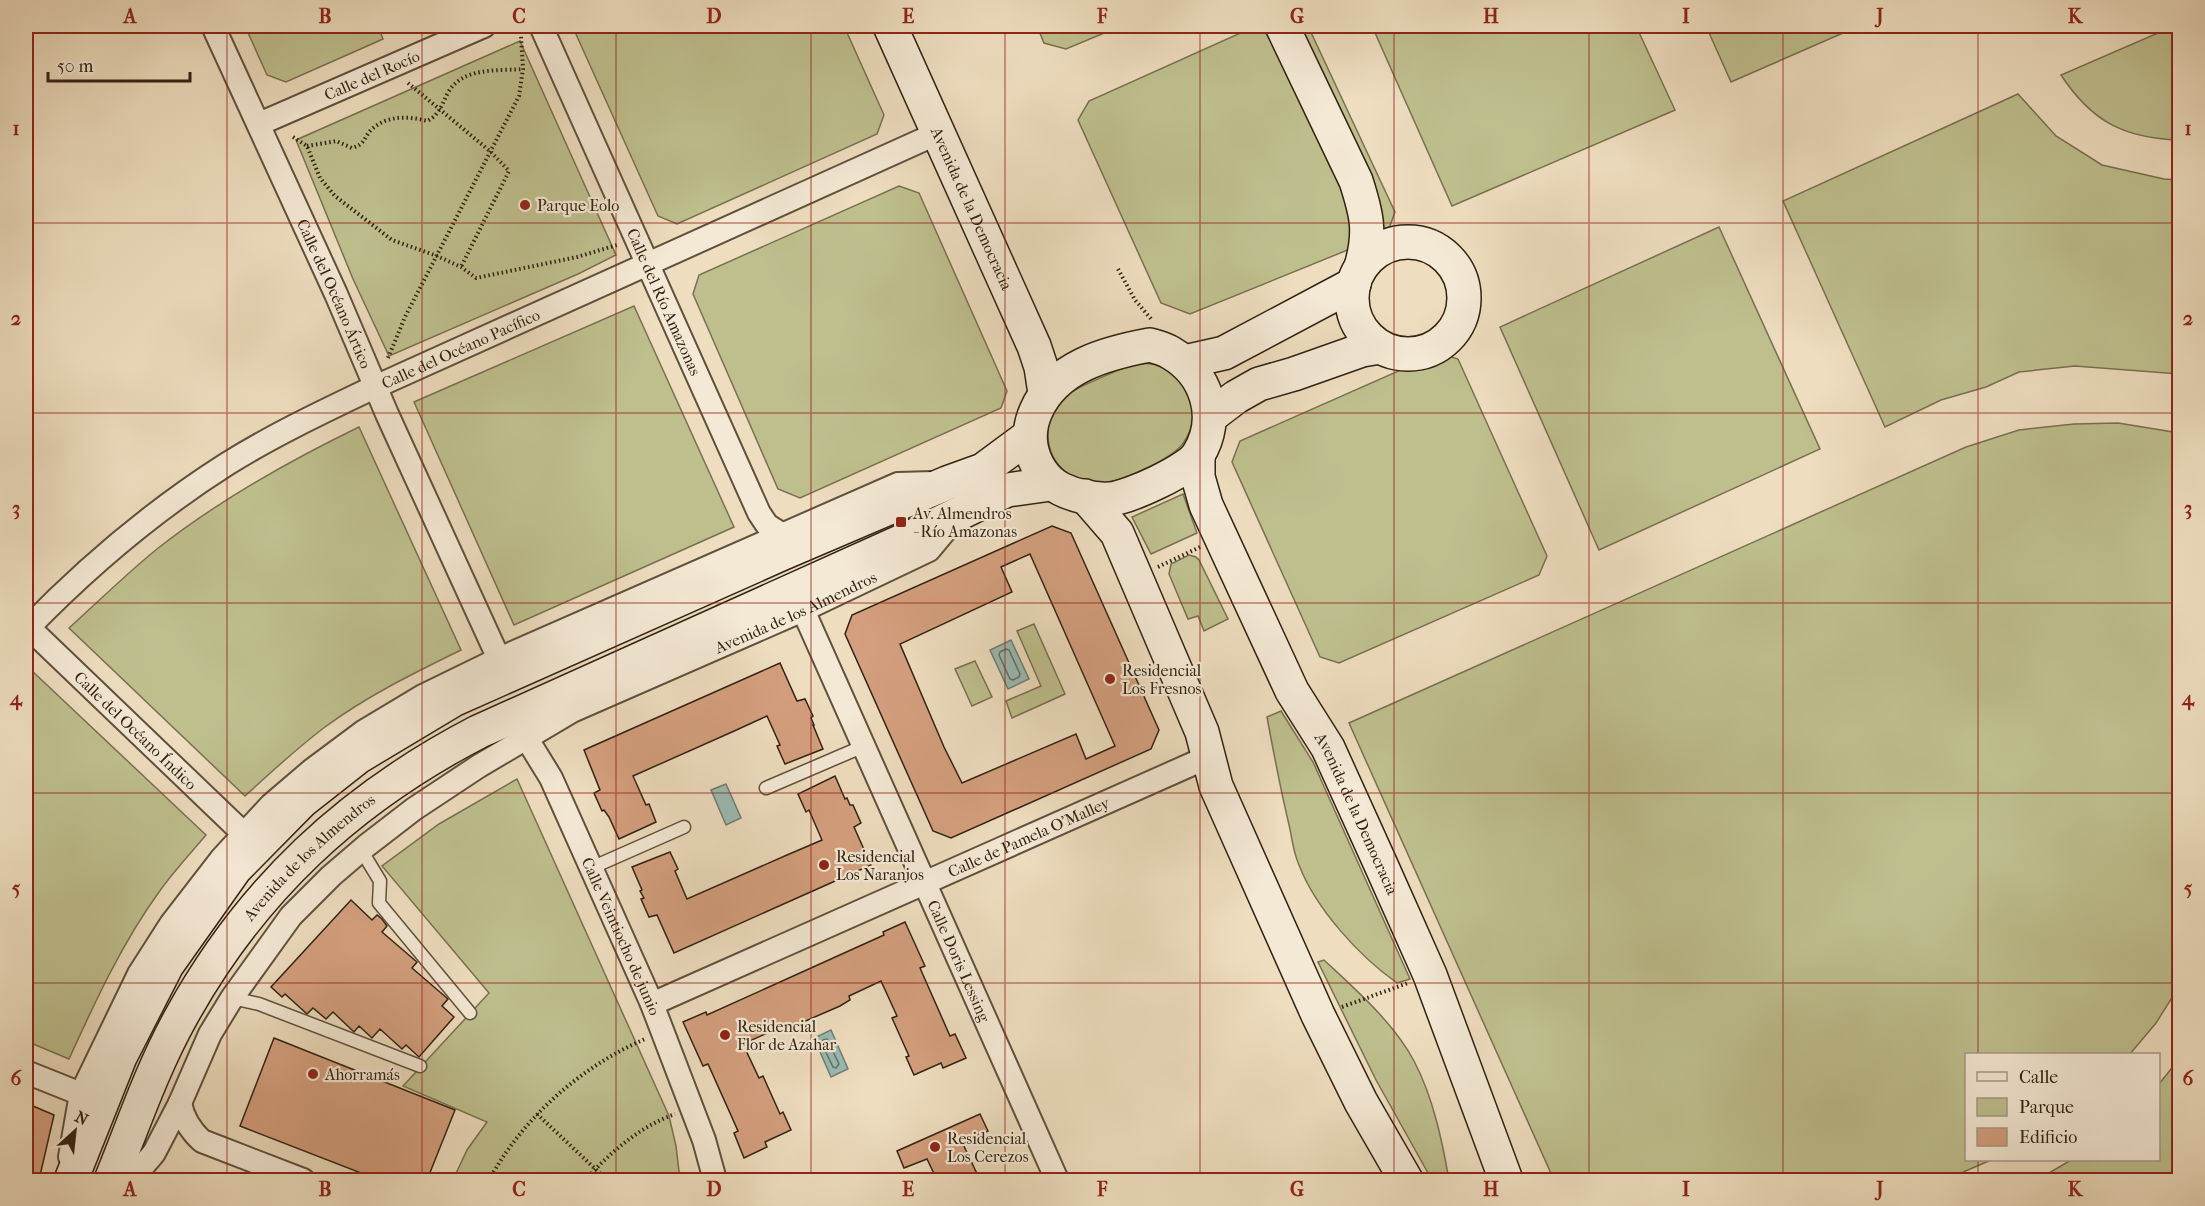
<svg xmlns="http://www.w3.org/2000/svg" width="2205" height="1206" font-family="'IM FELL French Canon',serif">
<style>
.green{fill:#bfbf8e;stroke:#787050;stroke-width:1.5}
.water{fill:#99bbb4;stroke:#6f7e73;stroke-width:1.5}
.lines{fill:none;stroke-linecap:round;stroke-linejoin:round}
.shore{stroke:#656e62;stroke-width:1.5}
.building{fill:#d49f7e;stroke:#312211;stroke-width:1.5;fill-rule:evenodd}
.lane-casing{stroke:#60513c;stroke-width:15}
.street-casing{stroke:#60513c;stroke-width:26}
.secondary-casing{stroke:#312211;stroke-width:36}
.path{stroke:#312211;stroke-width:4;stroke-dasharray:1.5 3;stroke-linecap:butt}
.lane{stroke:#f4e9d5;stroke-width:12}
.street{stroke:#f4e9d5;stroke-width:22}
.secondary{stroke:#f4e9d5;stroke-width:33}
.grid{fill:none;stroke:#8f2418;stroke-width:1.5;stroke-opacity:0.55}
.poi-dot{fill:#8f2418;stroke:#f4e9d5;stroke-width:2}
.labels{text-anchor:middle;dominant-baseline:central;stroke-width:4.5;stroke-linejoin:round;paint-order:stroke}
.street-label{font-size:16px;fill:#312211;stroke:#f4e9d5}
.poi-label{font-size:16px;fill:#312211;stroke:#f4e9d5;text-anchor:start}
.neatline{fill:none;stroke:#8f2418;stroke-width:2}
.grid-label{font-size:20px;text-anchor:middle;font-weight:bold;fill:#8f2418}
</style>
<rect width="100%" height="100%" fill="#eeddbf"/>
<filter id="stains"><feTurbulence type="fractalNoise" baseFrequency=".00333" numOctaves="4"/><feColorMatrix values="0 0 0 0 .2 0 0 0 0 .09 0 0 0 0 .02 0 0 0 .5 -.17"/></filter>
<radialGradient id="worn" r=".72"><stop offset=".6" stop-color="#630" stop-opacity="0"/><stop offset="1" stop-color="#630" stop-opacity=".3"/></radialGradient>
<!-- green -->
<g class="green">
<polygon points="245,26 378,26 383,39 286,82 267,75"/>
<polygon points="577,26 844,26 884,115 877,134 677,224 658,216 575,32"/>
<polygon points="1037,26 1121,26 1066,49 1044,43"/>
<polygon points="1256,26 1308,26 1395,212 1387,234 1190,314 1161,303 1078,120 1089,101"/>
<polygon points="1372,26 1636,26 1675,110 1452,206"/>
<polygon points="1706,26 1859,26 1731,82"/>
<path d="M 2174,26 L 2179,26 L 2179,140 C 2124,138 2092,122 2061,75 Z"/>
<polygon points="520,41 616,255 578,274 389,356 353,279 296,140"/>
<polygon points="2018,94 2056,136 2102,165 2164,179 2179,180 2179,374 2075,366 2019,372 1986,387 1941,400 1885,427 1783,201"/>
<polygon points="899,186 919,193 1007,391 1001,408 800,498 778,489 693,294 699,275"/>
<polygon points="1719,227 1820,449 1599,550 1500,327"/>
<polygon points="634,306 734,527 514,625 414,402"/>
<polygon points="1439,353 1458,359 1547,556 1539,575 1339,663 1320,657 1232,462 1240,441"/>
<path d="M 1133,364 C 1139,364 1146,363 1152,364 C 1163,365 1179,376 1186,386 C 1188,389 1195,412 1195,416 C 1194,423 1188,436 1184,442 C 1173,460 1117,483 1096,485 C 1088,486 1082,482 1075,478 C 1043,462 1040,422 1063,397 C 1072,389 1119,370 1133,364 Z"/>
<polygon points="2118,423 2179,433 2180,985 2156,1023 2130,1054 1966,1054 1966,1160 1991,1160 1945,1180 1554,1180 1349,723 1966,447 2019,430 2074,424"/>
<path d="M 359,427 L 461,650 C 414,673 367,696 325,727 C 297,748 271,772 245,796 L 69,628 C 98,602 126,574 157,549 C 219,500 289,461 359,427 Z"/>
<polygon points="1183,494 1197,533 1151,554 1132,517"/>
<polygon points="1189,555 1196,557 1199,560 1228,619 1204,631 1198,616 1188,619 1169,574 1171,564"/>
<polygon points="1034,624 1065,694 1012,718 1006,701 1041,686 1017,631"/>
<polygon points="975,661 992,697 972,706 955,669"/>
<path d="M 30,669 L 206,835 C 190,854 173,872 159,892 C 122,943 95,1002 69,1059 L 26,1041 L 26,674 Z"/>
<path d="M 1281,711 L 1313,762 L 1410,979 L 1397,983 C 1359,956 1316,909 1299,865 C 1294,854 1292,841 1290,829 C 1281,792 1274,755 1267,717 Z"/>
<polygon points="517,779 669,1116 676,1146 680,1180 453,1180 467,1150 487,1122 403,1086 489,993 382,866 439,824"/>
<path d="M 1324,960 C 1355,989 1394,1023 1414,1061 C 1433,1097 1442,1140 1449,1180 L 1432,1180 L 1376,1080 L 1318,962 Z"/>
<polygon points="2179,1059 2179,1180 2037,1180 2071,1160 2158,1160 2159,1084"/>
</g>
<!-- water -->
<g class="water">
<polygon points="1011,640 1029,679 1008,689 990,650"/>
<polygon points="726,784 741,818 726,825 711,790"/>
<polygon points="831,1030 848,1069 831,1077 814,1038"/>
</g>
<g class="lines">
<!-- shore -->
<g class="shore">
<polygon points="1006,649 1009,650 1020,674 1019,677 1013,680 1010,679 999,655 1000,652"/>
<polygon points="827,1039 839,1064 836,1068 833,1067 822,1044 823,1040"/>
</g>
</g>
<!-- building -->
<g class="building">
<path d="M 1052,526 L 1071,533 L 1159,730 L 1151,749 L 951,838 L 933,831 L 845,634 L 852,615 ZM 1030,554 L 1115,746 L 1086,759 L 1076,734 L 962,783 L 944,747 L 900,644 L 1012,592 L 1001,567 Z"/>
<polygon points="780,663 797,701 805,699 813,716 811,718 814,725 813,725 823,749 785,764 777,746 780,745 767,716 732,732 633,776 646,805 649,804 656,822 619,839 609,817 604,810 602,811 594,793 600,790 584,750"/>
<polygon points="835,776 845,799 847,798 850,805 853,805 861,823 854,827 871,865 674,953 657,915 649,917 641,899 644,898 640,891 642,890 632,867 670,852 678,869 675,871 687,899 787,855 822,840 809,810 806,812 798,794"/>
<polygon points="351,900 372,920 377,915 382,919 387,926 382,932 417,962 412,968 448,999 442,1006 454,1017 419,1057 406,1045 402,1049 380,1029 372,1038 359,1026 354,1032 333,1012 326,1019 313,1008 307,1014 285,994 282,997 271,987"/>
<polygon points="905,922 925,966 920,968 950,1036 955,1034 966,1058 943,1068 941,1063 914,1075 906,1057 909,1056 892,1018 897,1016 881,981 849,996 850,1000 840,1006 778,1033 776,1029 743,1044 759,1078 763,1076 780,1114 783,1112 791,1130 765,1142 767,1147 744,1158 734,1133 738,1131 708,1064 703,1066 683,1022 706,1012 707,1015 884,935 883,932"/>
<polygon points="274,1038 455,1110 427,1180 379,1180 240,1126"/>
<polygon points="26,1103 54,1115 39,1180 26,1180"/>
<polygon points="980,1114 988,1131 962,1142 980,1180 937,1180 927,1159 904,1168 897,1151"/>
</g>
<g class="lines">
<!-- lane casing -->
<g class="lane-casing">
<g id="lane">
<polyline points="766,788 864,746"/>
<polyline points="366,846 366,858 380,881 379,903 470,1013"/>
<polyline points="591,868 684,827"/>
<polyline points="232,998 259,1004 420,1066"/>
</g>
</g>
<!-- street casing -->
<g class="street-casing">
<g id="street">
<path id="s1" d="M 213,26 L 336,294 L 387,414 L 499,659"/>
<path id="s2" d="M 541,26 L 759,513 L 767,525 L 783,535"/>
<path id="s3" d="M 259,124 L 484,26"/>
<path id="s4" d="M 803,610 L 1057,1180"/>
<path id="s5" d="M 26,625 L 244,834"/>
<path id="s6" d="M 26,630 C 87,567 153,511 227,464 C 270,437 318,414 364,392 L 938,133"/>
<path id="s7" d="M 527,739 L 551,778 L 652,1004 L 704,1140 L 715,1180"/>
<path id="s8" d="M 652,1004 L 1199,761 L 1208,755"/>
<polyline points="26,1072 81,1094"/>
<path d="M 180,1103 C 183,1119 190,1130 202,1141 L 303,1180"/>
<polyline points="70,1157 81,1094 139,974 171,924 222,858 271,805 312,770 363,732 423,696 499,659 898,484 933,483"/>
<path id="s9" d="M 131,1180 L 154,1153 L 180,1103 L 210,1034 L 232,998 L 291,916 L 331,876 L 366,846 L 414,809 L 479,766 L 572,711 L 803,610 L 929,550 L 954,520"/>
</g>
</g>
<!-- secondary casing -->
<g class="secondary-casing">
<g id="secondary">
<path id="s10" d="M 890,26 L 1034,346 L 1041,367 L 1045,393"/>
<path d="M 1282,26 L 1356,181 C 1367,215 1371,232 1361,267"/>
<circle cx="1408" cy="298" r="56"/>
<path d="M 1150,345 C 1157,347 1165,349 1171,353 C 1207,374 1221,418 1198,455 C 1189,470 1128,498 1110,499 C 1094,500 1075,496 1061,489 C 1045,481 1034,464 1031,446 C 1029,433 1031,422 1036,411 C 1055,367 1106,353 1150,345 Z"/>
<polyline points="1184,362 1224,353 1354,284"/>
<polyline points="1211,416 1236,397 1259,384 1294,374 1362,350 1380,347"/>
<path id="s11" d="M 1198,456 L 1198,477 L 1206,505 L 1292,691 L 1328,748 L 1381,865 L 1430,975 L 1506,1180"/>
<polyline points="1085,496 1117,533 1202,732 1216,786 1318,1015 1361,1102 1406,1180"/>
<polyline points="71,1180 120,1057 167,965 235,869 302,801 358,757 453,700 507,676 781,554 947,483 983,470 1029,436"/>
<path id="s12" d="M 111,1180 C 133,1126 152,1069 181,1017 C 251,890 349,799 478,732 L 909,538 L 1007,490 L 1051,484"/>
</g>
</g>
<!-- path -->
<g class="path">
<polyline points="408,83 491,152 509,171 461,267"/>
<polyline points="293,137 307,146 320,178 335,196 392,240 437,256 461,267 476,278 577,257 617,245"/>
<path d="M 307,146 L 336,141 L 352,148 C 366,144 363,138 372,129 C 388,115 408,116 427,121 C 440,115 442,103 449,91 C 464,67 498,71 523,69"/>
<polyline points="1118,269 1135,300 1152,320"/>
<polyline points="388,358 405,317 519,96 523,69 521,36"/>
<polyline points="1158,567 1200,547"/>
<polyline points="1342,1007 1408,983"/>
<polyline points="537,1114 607,1180"/>
<path d="M 489,1180 C 523,1118 580,1067 645,1039"/>
<path d="M 585,1180 C 611,1152 639,1127 675,1114"/>
</g>
<!-- lane -->
<use href="#lane" class="lane"/>
<!-- street -->
<use href="#street" class="street"/>
<!-- secondary -->
<use href="#secondary" class="secondary"/>
</g>
<!-- grid -->
<path class="grid" d="M 227,26 L 227,1180M 422,26 L 422,1180M 616,26 L 616,1180M 811,26 L 811,1180M 1005,26 L 1005,1180M 1200,26 L 1200,1180M 1394,26 L 1394,1180M 1589,26 L 1589,1180M 1783,26 L 1783,1180M 1978,26 L 1978,1054M 26,223 L 2180,223M 26,413 L 2180,413M 26,603 L 2180,603M 26,793 L 2180,793M 26,983 L 2180,983M 1978,1160 L 1978,1180"/>
<!-- markers -->
<g class="poi-dot">
<circle cx="525" cy="205" r="6"/>
<rect x="895" y="516" width="12" height="12" rx="3"/>
<circle cx="1110" cy="679" r="6"/>
<circle cx="824" cy="865" r="6"/>
<circle cx="725" cy="1035" r="6"/>
<circle cx="313" cy="1074" r="6"/>
<circle cx="935" cy="1147" r="6"/>
</g>
<g class="labels">
<!-- street labels -->
<g class="street-label">
<text stroke="none"><textPath href="#s3" startOffset="123">Calle del Rocío</textPath></text>
<text stroke="none"><textPath href="#s10" startOffset="200">Avenida de la Democracia</textPath></text>
<text stroke="none"><textPath href="#s1" startOffset="294">Calle del Océano Ártico</textPath></text>
<text stroke="none"><textPath href="#s2" startOffset="302">Calle del Río Amazonas</textPath></text>
<text stroke="none"><textPath href="#s6" startOffset="522">Calle del Océano Pacífico</textPath></text>
<text stroke="none"><textPath href="#s9" startOffset="904">Avenida de los Almendros</textPath></text>
<text stroke="none"><textPath href="#s5" startOffset="152">Calle del Océano Índico</textPath></text>
<text stroke="none"><textPath href="#s11" startOffset="394">Avenida de la Democracia</textPath></text>
<text stroke="none"><textPath href="#s8" startOffset="412">Calle de Pamela O'Malley</textPath></text>
<text stroke="none"><textPath href="#s12" startOffset="384">Avenida de los Almendros</textPath></text>
<text stroke="none"><textPath href="#s7" startOffset="219">Calle Veintiocho de junio</textPath></text>
<text stroke="none"><textPath href="#s4" startOffset="384">Calle Doris Lessing</textPath></text>
</g>
<!-- poi labels -->
<g class="poi-label">
<text x="537" y="205">Parque Eolo</text>
<text x="913" y="513">Av. Almendros<tspan x="913" dy="18">- Río Amazonas</tspan></text>
<text x="1122" y="670">Residencial<tspan x="1122" dy="18">Los Fresnos</tspan></text>
<text x="836" y="856">Residencial<tspan x="836" dy="18">Los Naranjos</tspan></text>
<text x="737" y="1026">Residencial<tspan x="737" dy="18">Flor de Azahar</tspan></text>
<text x="325" y="1074">Ahorramás</text>
<text x="947" y="1138">Residencial<tspan x="947" dy="18">Los Cerezos</tspan></text>
</g>
</g>
<!-- margin -->
<rect width="2205" height="1206" fill="none" stroke="#eeddbf" stroke-width="66"/>
<!-- legend -->
<rect x="1965" y="1053" width="195" height="108" fill="#f4e9d5" stroke="#a69987" stroke-width="1.5"/>
<rect x="1977" y="1072" width="30" height="9" fill="#f4e9d5" stroke="#a69987" stroke-width="1.5"/>
<text x="2019" y="1083" font-size="18" fill="#312211">Calle</text>
<rect x="1977" y="1098" width="30" height="18" fill="#bfbf8e" stroke="#a69987" stroke-width="1.5"/>
<text x="2019" y="1113" font-size="18" fill="#312211">Parque</text>
<rect x="1977" y="1128" width="30" height="18" fill="#d49f7e" stroke="#a69987" stroke-width="1.5"/>
<text x="2019" y="1143" font-size="18" fill="#312211">Edificio</text>
<!-- north arrow -->
<g transform="translate(75 1131) rotate(27)" stroke="#f4e9d5" stroke-width="4.5" paint-order="stroke">
<path d="M0-4.5L10 22L0 15L-10 22Z" fill="#312211"/>
<text y="-9" font-size="16" font-weight="bold" text-anchor="middle" fill="#312211">N</text>
</g>
<!-- scale -->
<path d="M48 72v9h142v-9" fill="none" stroke="#312211" stroke-width="3"/>
<text x="57" y="72" font-size="18" fill="#312211" stroke="#f4e9d5" stroke-width="4.5" paint-order="stroke">50 m</text>
<rect x="33" y="33" width="2139" height="1140" class="neatline"/>
<g class="grid-label">
<text x="130" y="23">A</text>
<text x="325" y="23">B</text>
<text x="519" y="23">C</text>
<text x="714" y="23">D</text>
<text x="908" y="23">E</text>
<text x="1102" y="23">F</text>
<text x="1297" y="23">G</text>
<text x="1491" y="23">H</text>
<text x="1686" y="23">I</text>
<text x="1880" y="23">J</text>
<text x="2075" y="23">K</text>
<text x="16" y="135">1</text>
<text x="2188" y="135">1</text>
<text x="16" y="325">2</text>
<text x="2188" y="325">2</text>
<text x="16" y="515">3</text>
<text x="2188" y="515">3</text>
<text x="16" y="705">4</text>
<text x="2188" y="705">4</text>
<text x="16" y="895">5</text>
<text x="2188" y="895">5</text>
<text x="16" y="1085">6</text>
<text x="2188" y="1085">6</text>
<text x="130" y="1196">A</text>
<text x="325" y="1196">B</text>
<text x="519" y="1196">C</text>
<text x="714" y="1196">D</text>
<text x="908" y="1196">E</text>
<text x="1102" y="1196">F</text>
<text x="1297" y="1196">G</text>
<text x="1491" y="1196">H</text>
<text x="1686" y="1196">I</text>
<text x="1880" y="1196">J</text>
<text x="2075" y="1196">K</text>
</g>
<rect width="100%" height="100%" filter="url(#stains)"/>
<rect width="100%" height="100%" fill="url(#worn)"/>
</svg>
